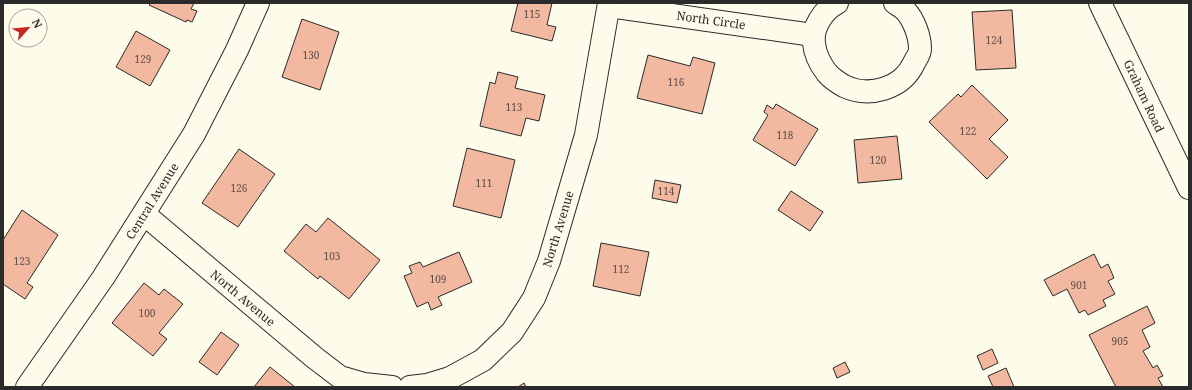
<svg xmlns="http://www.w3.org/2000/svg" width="1192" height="390" font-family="'Noto Serif',serif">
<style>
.building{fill:#f2b8a0;stroke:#2b2b2b}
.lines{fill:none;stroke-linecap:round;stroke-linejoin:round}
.street-casing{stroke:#2b2b2b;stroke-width:24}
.secondary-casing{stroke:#2b2b2b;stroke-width:24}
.street{stroke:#fdfbea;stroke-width:22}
.secondary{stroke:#fdfbea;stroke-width:22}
.labels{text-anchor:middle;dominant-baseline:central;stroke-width:3;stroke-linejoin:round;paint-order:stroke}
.number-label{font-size:10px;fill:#5d4e48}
.street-label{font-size:12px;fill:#2b2b2b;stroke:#fdfbea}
</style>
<rect width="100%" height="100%" fill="#fdfbea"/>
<!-- building -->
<g class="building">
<polygon points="151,3 194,3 191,9 197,11 192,22 187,20 186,22 149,5"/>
<polygon points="518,3 552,3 547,25 556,27 552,41 511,31"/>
<polygon points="1012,10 1016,68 976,70 972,12"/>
<polygon points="302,19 339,32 320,90 282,77"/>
<polygon points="136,31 170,50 150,86 116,67"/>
<polygon points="648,55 690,66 693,57 715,63 702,114 637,98"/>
<polygon points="498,72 518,77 515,88 545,95 539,121 526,118 521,136 480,126 490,82 495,84"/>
<polygon points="972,85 1008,120 989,139 1008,157 987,179 929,122 958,94 961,97"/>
<polygon points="776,104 818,129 795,166 753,140 768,115 764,112 767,105 773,109"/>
<polygon points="897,136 902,179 858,183 854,140"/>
<polygon points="467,148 515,160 501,218 453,206"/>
<polygon points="239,149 275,174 238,227 202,203"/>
<polygon points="655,180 681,185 677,203 652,198"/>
<polygon points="791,191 823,212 810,231 778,210"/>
<polygon points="22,210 58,235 27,283 33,287 25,299 3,284 3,240"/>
<polygon points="328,218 380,260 349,299 320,276 318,279 284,251 306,224 316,232"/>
<polygon points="601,243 649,252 640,296 593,286"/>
<polygon points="459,252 472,282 438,297 442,305 431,310 428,302 417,307 404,276 412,273 409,266 420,262 423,267"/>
<polygon points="1094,254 1101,268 1108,264 1114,278 1108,281 1115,294 1103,300 1106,306 1088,315 1085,310 1079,313 1067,289 1053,296 1044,280"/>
<polygon points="144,283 159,295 164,289 183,304 159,333 167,339 153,356 112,323"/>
<polygon points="1147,306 1155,323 1142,330 1150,347 1143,351 1153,368 1157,365 1163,376 1158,378 1163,387 1116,387 1089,335"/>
<polygon points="221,332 239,345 217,375 199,362"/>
<polygon points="992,349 998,363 983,370 977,356"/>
<polygon points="845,362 850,372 837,378 833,368"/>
<polygon points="270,367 295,387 254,387"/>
<polygon points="1006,368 1014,387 993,387 988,376"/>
<polygon points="524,383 526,387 518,387"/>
</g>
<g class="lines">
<!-- street casing -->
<g class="street-casing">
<g id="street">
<path d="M 837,3 C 823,10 812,28 814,43 C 815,55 820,64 827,73 C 832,79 837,82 844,86 C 869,98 902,89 914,63 C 916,59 920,54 920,49 C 920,36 914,20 905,10 C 902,7 898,5 895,3"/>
<polyline points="609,6 813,35"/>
<polyline points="144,214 315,358 340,377 364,384 392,387"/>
<polyline points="27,387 103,278 194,134 237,50 258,3"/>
<polyline points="410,387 427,385 450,378 483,360 512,332 534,298 549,261 586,135 609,3"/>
</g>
</g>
<!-- secondary casing -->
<g class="secondary-casing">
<polyline id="secondary" points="1100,3 1189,188"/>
</g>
<!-- street -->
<use href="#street" class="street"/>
<!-- secondary -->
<use href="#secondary" class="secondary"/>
</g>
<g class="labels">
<!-- number labels -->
<g class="number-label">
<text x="532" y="14">115</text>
<text x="994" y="40">124</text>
<text x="311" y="55">130</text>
<text x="143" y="59">129</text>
<text x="676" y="82">116</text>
<text x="514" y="107">113</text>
<text x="968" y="131">122</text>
<text x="785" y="135">118</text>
<text x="878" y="160">120</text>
<text x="484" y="183">111</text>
<text x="239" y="188">126</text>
<text x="666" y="191">114</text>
<text x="332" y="256">103</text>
<text x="22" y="261">123</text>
<text x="621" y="269">112</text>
<text x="438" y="279">109</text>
<text x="1079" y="285">901</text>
<text x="147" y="313">100</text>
<text x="1120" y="341">905</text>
</g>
<!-- street labels -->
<g class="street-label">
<text transform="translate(711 20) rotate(8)">North Circle</text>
<text transform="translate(1144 96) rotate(65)">Graham Road</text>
<text transform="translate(152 201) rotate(-58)">Central Avenue</text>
<text transform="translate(558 229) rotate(-73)">North Avenue</text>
<text transform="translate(243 298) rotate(40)">North Avenue</text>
</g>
</g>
<!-- border -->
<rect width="1192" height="390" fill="none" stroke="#2b2b2b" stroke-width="8"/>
<!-- north arrow -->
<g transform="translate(28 28) rotate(63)"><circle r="19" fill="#fdfbea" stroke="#a9a89e"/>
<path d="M0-3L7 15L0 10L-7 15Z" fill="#c62828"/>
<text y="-6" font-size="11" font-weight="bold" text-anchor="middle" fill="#2b2b2b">N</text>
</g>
</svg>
